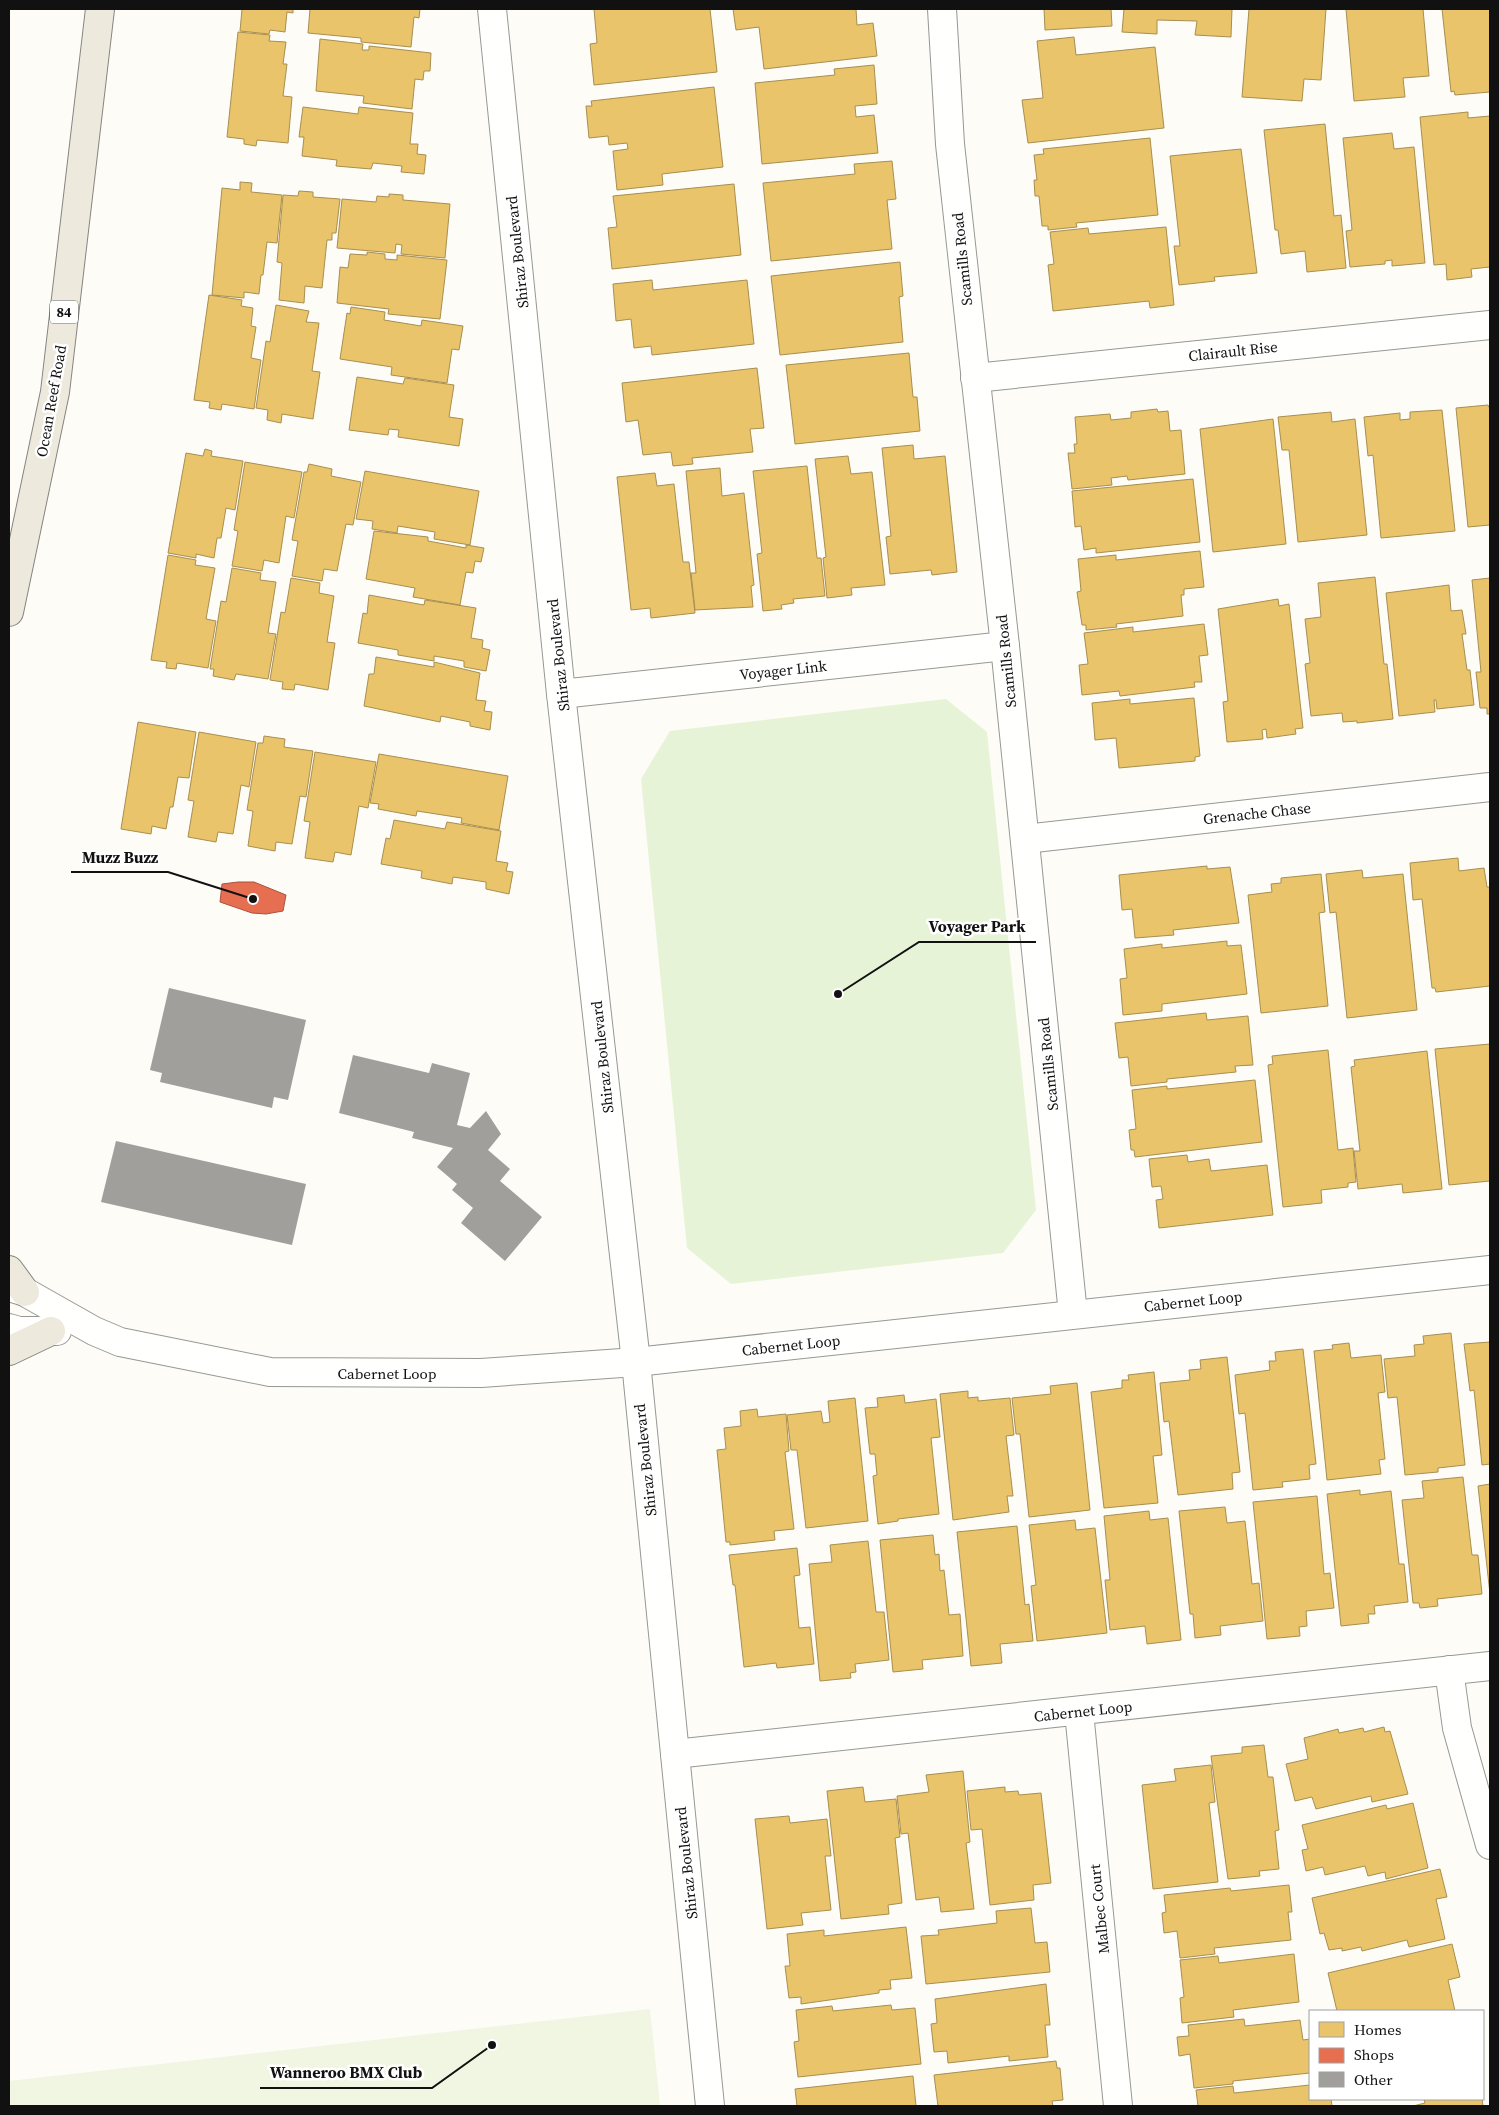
<svg xmlns="http://www.w3.org/2000/svg" width="1499" height="2115" font-family="'Source Serif 4',serif">
<style>
.green{fill:#e7f3d7}
.pitch{fill:#f0f6e1}
.homes{fill:#e9c46a;stroke:#a88e4f}
.shops{fill:#e76f51;stroke:#a7533e}
.building{fill:#a19f9c}
.lines{fill:none;stroke-linecap:round;stroke-linejoin:round}
.street-casing{stroke:#979795;stroke-width:30}
.primary-casing{stroke:#858482;stroke-width:30}
.street{stroke:#fffffe;stroke-width:28}
.primary{stroke:#ede9dc;stroke-width:28}
.labels{text-anchor:middle;dominant-baseline:central;stroke-width:5;stroke-linejoin:round;paint-order:stroke}
.shield{fill:#fff;stroke:#585858;stroke-width:1}
.shield-label{font-size:14px;font-weight:bold;fill:#111}
.street-label{font-size:15px;fill:#111;stroke:#fff}
.leader{fill:none;stroke:#111;stroke-width:2}
.callout-dot{fill:#111;stroke:#fff;stroke-width:2}
.callout-label{font-size:16px;text-anchor:middle;font-weight:bold;fill:#111;stroke:#fff;stroke-width:5;stroke-linejoin:round;paint-order:stroke}
</style>
<rect width="100%" height="100%" fill="#fdfcf7"/>
<!-- green -->
<polygon class="green" points="946,699 987,732 1036,1210 1003,1253 731,1284 687,1248 641,779 670,731"/>
<!-- pitch -->
<polygon class="pitch" points="650,2009 660,2106 9,2106 9,2081"/>
<!-- homes -->
<g class="homes">
<polygon points="242,9 293,9 293,13 287,12 285,32 270,30 269,34 240,31"/>
<polygon points="310,9 420,9 419,18 414,17 411,47 361,42 361,38 308,33"/>
<polygon points="594,9 710,9 717,72 594,85 590,44 597,43"/>
<polygon points="733,9 856,9 857,25 873,23 877,56 764,69 759,27 736,30"/>
<polygon points="1044,9 1111,9 1112,26 1045,30"/>
<polygon points="1124,9 1232,9 1231,37 1195,35 1197,21 1157,20 1157,34 1122,32"/>
<polygon points="1249,9 1326,9 1321,80 1304,79 1302,101 1242,97"/>
<polygon points="1346,9 1423,9 1429,76 1403,78 1405,97 1354,101"/>
<polygon points="1442,9 1490,9 1490,92 1455,95 1454,91 1451,92"/>
<polygon points="238,32 270,35 269,41 286,42 283,64 287,64 283,96 292,97 288,143 257,140 256,146 244,144 244,139 227,137"/>
<polygon points="1074,37 1076,55 1155,47 1164,128 1028,143 1022,100 1043,98 1037,41"/>
<polygon points="320,39 363,44 362,50 369,50 369,46 431,53 430,71 424,71 423,80 415,79 412,109 363,103 364,96 316,91"/>
<polygon points="874,65 877,104 855,106 856,117 874,115 878,153 762,164 755,83 835,75 834,69"/>
<polygon points="714,87 723,167 662,174 663,185 617,190 613,151 628,149 627,143 609,145 608,136 589,138 586,106 592,106 591,101"/>
<polygon points="303,107 358,114 359,107 413,113 410,144 418,144 417,154 426,155 424,174 401,172 402,166 373,163 371,169 336,166 337,160 302,156 304,137 299,137"/>
<polygon points="1468,112 1468,118 1490,116 1490,267 1471,269 1472,277 1447,280 1446,264 1434,265 1420,117"/>
<polygon points="1325,124 1334,216 1341,215 1346,268 1307,272 1305,251 1281,254 1278,230 1275,230 1264,130"/>
<polygon points="1392,133 1394,149 1414,147 1425,263 1392,266 1392,260 1385,261 1385,264 1350,267 1346,231 1352,230 1343,138"/>
<polygon points="1150,138 1158,215 1076,223 1077,227 1048,230 1048,226 1042,226 1039,196 1035,196 1034,180 1037,180 1034,155 1044,154 1043,149"/>
<polygon points="1241,149 1257,273 1214,277 1215,281 1179,285 1174,246 1180,246 1170,156"/>
<polygon points="892,161 896,199 887,200 892,249 771,261 763,183 855,174 854,164"/>
<polygon points="240,182 252,183 251,192 282,195 277,243 267,242 263,275 261,275 259,294 244,292 244,298 212,295 222,188 240,190"/>
<polygon points="734,184 741,255 612,269 608,228 617,227 613,196"/>
<polygon points="299,191 313,192 313,197 340,199 336,233 332,233 332,240 327,240 322,288 305,286 304,303 279,300 282,263 277,262 283,195 298,196"/>
<polygon points="389,194 403,195 403,200 450,204 445,258 401,254 402,245 396,244 395,253 337,248 342,199 376,202 377,196 389,197"/>
<polygon points="1166,227 1174,305 1150,308 1149,301 1053,311 1048,265 1054,264 1050,232 1088,228 1089,234"/>
<polygon points="367,252 385,254 385,259 397,260 397,255 447,260 440,319 388,314 389,309 337,303 340,267 348,268 350,254 367,255"/>
<polygon points="900,262 903,296 899,297 903,342 780,355 771,276"/>
<polygon points="652,280 653,290 747,280 754,344 652,355 651,346 634,348 631,319 616,321 613,284"/>
<polygon points="209,295 242,300 241,306 253,308 251,326 256,327 251,358 261,360 254,409 222,404 221,410 209,408 210,402 194,400"/>
<polygon points="276,305 309,311 306,322 319,323 312,371 320,372 313,419 282,414 281,423 267,420 268,410 256,408 266,341 270,342"/>
<polygon points="351,307 385,312 384,320 421,326 422,320 463,326 459,350 452,349 447,383 391,375 392,367 340,359 347,313 350,314"/>
<polygon points="909,353 913,397 917,397 920,431 795,444 786,365"/>
<polygon points="757,368 764,428 750,429 753,452 692,458 693,464 673,466 671,452 643,455 638,420 626,422 622,383"/>
<polygon points="357,377 403,384 405,378 454,385 449,417 463,419 459,446 398,437 399,430 389,429 388,435 349,430"/>
<polygon points="1488,405 1490,409 1490,525 1468,527 1456,408"/>
<polygon points="1157,409 1158,412 1168,411 1170,431 1181,430 1185,474 1128,480 1127,476 1111,478 1112,485 1072,489 1068,453 1075,453 1074,444 1077,444 1075,417 1110,414 1111,420 1131,418 1131,412"/>
<polygon points="1442,410 1455,531 1381,538 1373,455 1368,456 1364,417 1400,413 1400,420 1410,419 1410,412"/>
<polygon points="1331,412 1332,422 1355,419 1367,535 1298,542 1289,450 1282,450 1278,417"/>
<polygon points="1273,419 1286,544 1213,552 1200,429"/>
<polygon points="913,445 914,459 945,456 957,572 932,575 931,570 890,574 886,537 891,536 882,448"/>
<polygon points="205,449 212,451 211,456 243,461 235,510 226,508 221,538 217,538 214,558 196,554 196,558 168,553 186,453 203,456"/>
<polygon points="848,456 851,474 872,472 885,585 851,588 852,595 827,598 823,558 826,557 815,459"/>
<polygon points="245,462 302,472 294,518 286,516 279,563 264,560 262,571 232,566 238,531 234,530"/>
<polygon points="309,464 332,469 331,476 361,482 353,525 346,524 337,571 324,569 322,581 292,576 298,541 292,540 304,472 307,472"/>
<polygon points="807,466 817,558 821,558 825,596 793,599 794,603 781,605 782,609 763,611 757,554 762,553 753,471"/>
<polygon points="720,468 722,496 744,493 754,585 751,586 753,607 695,610 691,573 696,573 686,471"/>
<polygon points="365,471 479,491 470,545 434,539 435,532 398,526 397,533 372,529 373,521 356,519"/>
<polygon points="655,473 657,486 674,484 683,562 689,562 695,613 651,618 650,608 631,610 617,477"/>
<polygon points="1193,479 1200,542 1096,553 1096,548 1084,550 1081,526 1075,527 1072,491"/>
<polygon points="374,531 428,537 428,541 466,548 466,545 484,548 481,562 475,561 473,573 466,572 460,605 413,597 415,588 366,579"/>
<polygon points="1200,551 1204,587 1184,589 1184,595 1181,595 1183,616 1116,624 1117,627 1086,630 1086,625 1082,625 1077,592 1081,591 1078,559 1116,555 1116,560"/>
<polygon points="168,555 196,560 195,565 215,568 206,619 216,621 208,668 177,663 176,669 166,668 167,662 151,660"/>
<polygon points="232,568 261,573 260,580 276,582 268,633 276,634 268,679 236,674 234,680 213,676 214,669 210,669 221,601 226,602"/>
<polygon points="1375,577 1384,664 1387,664 1393,719 1357,723 1357,721 1343,722 1342,713 1311,716 1305,664 1310,663 1305,619 1321,617 1318,583"/>
<polygon points="291,578 320,583 319,593 334,596 327,642 335,643 328,690 295,684 294,690 282,689 283,682 270,680 281,612 285,613"/>
<polygon points="1490,578 1490,714 1487,714 1487,708 1480,708 1476,672 1481,672 1472,580"/>
<polygon points="1449,585 1451,611 1462,610 1466,634 1462,634 1467,670 1470,670 1474,705 1437,709 1436,700 1434,700 1435,712 1399,716 1386,593"/>
<polygon points="369,595 424,605 425,600 476,608 471,638 483,640 482,648 490,650 486,671 464,667 464,661 434,656 434,661 398,655 398,650 358,643 363,613 367,614"/>
<polygon points="1278,599 1279,606 1289,604 1303,728 1295,729 1296,734 1267,738 1266,729 1262,730 1263,739 1227,742 1223,702 1228,701 1218,609"/>
<polygon points="1204,624 1208,655 1199,656 1202,682 1194,682 1195,687 1120,696 1119,691 1082,695 1079,665 1088,664 1084,633 1133,627 1133,632"/>
<polygon points="376,657 434,667 434,662 480,673 476,700 486,701 484,711 492,712 490,730 470,726 470,722 441,716 440,722 364,706 369,674 374,674"/>
<polygon points="1194,698 1200,756 1195,757 1195,761 1119,768 1116,738 1095,740 1092,703 1130,699 1130,704"/>
<polygon points="138,722 196,732 189,778 178,777 173,807 170,807 166,829 152,826 151,834 121,829"/>
<polygon points="199,732 256,742 249,787 241,785 233,834 218,832 216,842 188,837 194,801 188,800"/>
<polygon points="264,736 285,739 284,747 313,751 306,797 300,796 292,844 276,842 275,851 248,846 253,811 247,810 258,743 263,743"/>
<polygon points="315,752 376,762 368,808 359,806 351,855 335,852 333,862 305,858 310,822 304,821"/>
<polygon points="379,754 508,776 499,830 461,823 462,818 417,811 416,816 378,809 379,804 370,803"/>
<polygon points="394,820 445,829 447,822 501,831 496,861 508,863 506,871 513,872 509,894 486,889 486,882 453,877 452,884 421,878 422,871 381,864 386,838 390,839"/>
<polygon points="1458,858 1459,871 1484,868 1487,887 1490,887 1490,986 1436,992 1435,988 1432,988 1422,899 1413,900 1410,863"/>
<polygon points="1207,866 1207,869 1230,867 1239,923 1173,930 1174,935 1135,938 1132,909 1122,910 1119,875"/>
<polygon points="1362,870 1363,878 1403,874 1417,1010 1347,1018 1336,912 1330,913 1326,874"/>
<polygon points="1321,874 1325,912 1319,913 1328,1006 1261,1013 1248,895 1272,892 1271,884 1281,883 1281,878"/>
<polygon points="1227,941 1227,946 1241,945 1247,994 1162,1004 1162,1011 1123,1015 1120,979 1127,978 1124,949 1162,944 1162,948"/>
<polygon points="1206,1013 1207,1020 1248,1016 1253,1065 1235,1066 1236,1072 1167,1079 1167,1082 1131,1086 1128,1057 1119,1058 1115,1023"/>
<polygon points="1490,1044 1490,1181 1449,1185 1435,1049"/>
<polygon points="1328,1050 1338,1150 1353,1148 1356,1182 1348,1183 1348,1187 1321,1190 1322,1203 1283,1207 1268,1065 1273,1064 1272,1056"/>
<polygon points="1427,1051 1442,1189 1403,1193 1402,1184 1358,1189 1354,1151 1360,1151 1351,1067 1355,1066 1354,1060"/>
<polygon points="1255,1080 1262,1142 1135,1157 1134,1150 1131,1150 1129,1130 1136,1129 1132,1090 1167,1086 1167,1089"/>
<polygon points="1187,1155 1188,1162 1209,1159 1211,1171 1267,1165 1273,1215 1159,1228 1156,1200 1163,1199 1161,1186 1152,1187 1149,1159"/>
<polygon points="1451,1333 1465,1465 1438,1468 1438,1472 1405,1475 1397,1397 1388,1398 1384,1359 1415,1356 1414,1345 1424,1344 1423,1336"/>
<polygon points="1490,1342 1490,1464 1482,1465 1474,1390 1470,1391 1464,1344"/>
<polygon points="1349,1343 1351,1358 1381,1355 1385,1392 1378,1393 1385,1459 1379,1460 1381,1474 1327,1480 1314,1351 1333,1349 1332,1345"/>
<polygon points="1303,1349 1316,1464 1309,1465 1310,1479 1282,1482 1283,1487 1253,1490 1245,1413 1239,1414 1235,1375 1270,1370 1269,1361 1276,1361 1275,1352"/>
<polygon points="1227,1357 1240,1472 1232,1473 1233,1489 1178,1495 1169,1421 1164,1422 1160,1383 1190,1380 1189,1370 1201,1369 1200,1360"/>
<polygon points="1154,1372 1162,1455 1153,1456 1158,1503 1104,1508 1091,1392 1122,1388 1122,1380 1129,1380 1128,1375"/>
<polygon points="1077,1383 1090,1510 1029,1517 1020,1434 1016,1434 1012,1398 1051,1394 1050,1386"/>
<polygon points="968,1391 968,1398 978,1397 978,1401 1010,1398 1014,1435 1006,1436 1013,1496 1007,1496 1009,1512 953,1520 940,1394"/>
<polygon points="904,1395 905,1403 936,1399 940,1437 931,1438 939,1514 898,1519 898,1521 878,1524 873,1476 877,1475 875,1454 870,1454 865,1408 878,1407 877,1398"/>
<polygon points="855,1398 868,1521 806,1528 797,1450 791,1450 787,1415 821,1411 823,1423 830,1422 828,1401"/>
<polygon points="757,1409 758,1417 786,1414 789,1451 785,1452 794,1529 774,1531 775,1540 730,1545 730,1542 726,1542 717,1450 726,1449 724,1428 741,1426 740,1411"/>
<polygon points="1463,1477 1472,1555 1478,1555 1482,1594 1437,1599 1438,1606 1420,1608 1419,1603 1413,1603 1402,1500 1424,1498 1422,1481"/>
<polygon points="1490,1484 1490,1594 1478,1486"/>
<polygon points="1360,1490 1360,1495 1391,1491 1399,1564 1404,1564 1408,1602 1374,1606 1375,1614 1368,1614 1369,1623 1341,1626 1327,1494"/>
<polygon points="1317,1496 1324,1574 1330,1573 1334,1608 1306,1611 1307,1626 1299,1627 1300,1636 1267,1639 1253,1502"/>
<polygon points="1225,1507 1227,1523 1245,1521 1252,1584 1259,1583 1263,1621 1220,1626 1221,1635 1195,1638 1193,1614 1190,1614 1179,1511"/>
<polygon points="1149,1511 1150,1520 1168,1518 1181,1640 1147,1644 1145,1626 1110,1630 1105,1580 1110,1580 1104,1516"/>
<polygon points="1075,1520 1076,1530 1095,1528 1107,1633 1037,1641 1031,1586 1036,1585 1029,1525"/>
<polygon points="1017,1526 1025,1605 1029,1604 1033,1641 1000,1644 1002,1663 971,1666 957,1532"/>
<polygon points="933,1535 935,1555 939,1554 940,1571 944,1570 949,1615 960,1614 963,1656 922,1660 923,1669 893,1672 880,1540"/>
<polygon points="868,1541 876,1612 884,1612 889,1660 855,1664 856,1672 850,1673 851,1678 820,1681 809,1564 832,1562 830,1545"/>
<polygon points="797,1548 800,1575 794,1576 799,1628 810,1627 814,1664 777,1668 776,1663 744,1667 735,1585 733,1585 729,1555"/>
<polygon points="1384,1727 1385,1732 1390,1731 1408,1794 1372,1802 1371,1796 1316,1809 1312,1797 1295,1801 1286,1764 1308,1759 1304,1738 1338,1729 1339,1733 1363,1728 1364,1732"/>
<polygon points="1264,1745 1268,1777 1273,1777 1279,1830 1275,1831 1279,1869 1259,1871 1260,1876 1228,1879 1211,1756 1242,1753 1242,1747"/>
<polygon points="1211,1765 1215,1802 1209,1803 1218,1882 1153,1889 1142,1785 1176,1781 1174,1769"/>
<polygon points="963,1771 970,1842 966,1843 974,1909 941,1912 939,1897 916,1900 908,1833 901,1834 897,1796 929,1792 926,1775"/>
<polygon points="863,1787 865,1802 896,1799 900,1837 895,1838 902,1903 888,1905 889,1914 841,1919 827,1791"/>
<polygon points="1005,1787 1005,1792 1018,1791 1019,1795 1041,1793 1051,1883 1033,1885 1034,1900 990,1905 982,1829 971,1830 967,1791"/>
<polygon points="1413,1803 1428,1868 1386,1879 1385,1872 1368,1876 1365,1866 1325,1875 1323,1867 1306,1871 1302,1850 1308,1849 1302,1825 1386,1805 1387,1809"/>
<polygon points="789,1816 790,1823 827,1819 831,1856 825,1856 831,1910 801,1913 803,1925 767,1929 755,1819"/>
<polygon points="1440,1869 1447,1897 1436,1899 1445,1939 1409,1947 1407,1940 1362,1951 1361,1947 1342,1951 1342,1948 1329,1950 1324,1933 1320,1934 1312,1898"/>
<polygon points="1289,1885 1292,1912 1288,1912 1291,1940 1214,1948 1215,1954 1180,1958 1177,1931 1164,1933 1162,1913 1166,1912 1164,1895 1230,1888 1231,1891"/>
<polygon points="1031,1908 1035,1943 1047,1942 1050,1972 926,1984 921,1936 939,1935 938,1930 997,1923 996,1911"/>
<polygon points="906,1927 912,1978 890,1980 891,1989 879,1990 879,1993 801,2004 801,1997 789,1998 785,1966 790,1966 787,1934 824,1930 824,1936"/>
<polygon points="1452,1944 1460,1977 1448,1980 1455,2011 1337,2011 1328,1973"/>
<polygon points="1294,1954 1299,2002 1233,2010 1234,2017 1182,2023 1180,1998 1184,1997 1180,1960 1218,1956 1219,1963"/>
<polygon points="1046,1984 1050,2025 1045,2025 1048,2057 1009,2061 1009,2056 948,2063 947,2051 934,2052 931,2024 937,2023 935,1999"/>
<polygon points="891,2005 892,2010 915,2008 921,2064 798,2077 794,2042 799,2041 796,2010 832,2006 833,2011"/>
<polygon points="1244,2019 1245,2026 1300,2020 1303,2040 1310,2039 1310,2073 1233,2081 1233,2084 1194,2088 1190,2054 1179,2056 1177,2037 1189,2036 1188,2025"/>
<polygon points="1056,2061 1057,2068 1060,2068 1063,2100 1052,2101 1053,2106 938,2106 934,2075"/>
<polygon points="913,2076 916,2106 797,2106 795,2089"/>
<polygon points="1310,2085 1310,2099 1331,2099 1332,2106 1198,2106 1196,2090 1233,2086 1234,2093"/>
<polygon points="1424,2099 1482,2099 1483,2106 1413,2106 1425,2103"/>
</g>
<!-- shops -->
<polygon class="shops" points="238,882 254,882 286,895 283,911 266,914 252,913 220,902 222,884"/>
<!-- building -->
<g class="building">
<polygon points="169,988 306,1020 288,1100 274,1097 272,1108 160,1082 162,1073 150,1070"/>
<polygon points="353,1055 429,1073 432,1063 470,1073 457,1125 470,1128 486,1111 501,1134 488,1150 510,1169 500,1181 542,1217 505,1261 461,1223 473,1208 452,1190 457,1184 437,1167 453,1148 412,1138 414,1132 339,1113"/>
<polygon points="116,1141 306,1184 292,1245 101,1202"/>
</g>
<g class="lines">
<!-- street casing -->
<g class="street-casing">
<g id="street">
<polyline points="492,9 561,694 636,1362 710,2106"/>
<polyline points="942,9 950,144 1005,646 1073,1314"/>
<polyline points="975,378 1490,325"/>
<polyline points="561,694 1005,646"/>
<polyline points="1025,839 1490,787"/>
<polyline points="9,1287 25,1292 94,1331 120,1342 270,1372 481,1373 636,1362 1490,1270"/>
<polyline points="9,1328 19,1331 57,1331"/>
<polyline points="1449,1670 1457,1728 1490,1845"/>
<polyline points="1079,1712 1118,2106"/>
<polyline points="675,1754 1490,1666"/>
</g>
</g>
<!-- primary casing -->
<g class="primary-casing">
<g id="primary">
<polyline points="9,612 55,392 100,9"/>
<polyline points="9,1270 25,1292"/>
<polyline points="9,1351 51,1331"/>
</g>
</g>
<!-- street -->
<use href="#street" class="street"/>
<!-- primary -->
<use href="#primary" class="primary"/>
</g>
<g class="labels">
<!-- shield labels -->
<rect class="shield" x="50" y="300.5" width="28" height="23" rx="4"/>
<g class="shield-label">
<text x="64" y="312">84</text>
</g>
<!-- street labels -->
<g class="street-label">
<text transform="translate(517 252) rotate(-96)">Shiraz Boulevard</text>
<text transform="translate(962 259) rotate(-96)">Scamills Road</text>
<text transform="translate(1233 351) rotate(-6)">Clairault Rise</text>
<text transform="translate(51 401) rotate(-80)">Ocean Reef Road</text>
<text transform="translate(558 655) rotate(-96)">Shiraz Boulevard</text>
<text transform="translate(1006 661) rotate(-96)">Scamills Road</text>
<text transform="translate(783 670) rotate(-6)">Voyager Link</text>
<text transform="translate(1257 813) rotate(-6)">Grenache Chase</text>
<text transform="translate(602 1057) rotate(-96)">Shiraz Boulevard</text>
<text transform="translate(1048 1064) rotate(-96)">Scamills Road</text>
<text transform="translate(1193 1301) rotate(-6)">Cabernet Loop</text>
<text transform="translate(791 1345) rotate(-6)">Cabernet Loop</text>
<text x="387" y="1373">Cabernet Loop</text>
<text transform="translate(645 1460) rotate(-96)">Shiraz Boulevard</text>
<text transform="translate(1083 1711) rotate(-6)">Cabernet Loop</text>
<text transform="translate(686 1863) rotate(-96)">Shiraz Boulevard</text>
<text transform="translate(1099 1909) rotate(-96)">Malbec Court</text>
</g>
</g>
<!-- callouts -->
<path class="leader" d="M253 899L168 872H71M838 994L919 942H1036M492 2045L432 2088H260"/>
<g class="callout-dot">
<circle cx="253" cy="899" r="5"/>
<circle cx="838" cy="994" r="5"/>
<circle cx="492" cy="2045" r="5"/>
</g>
<g class="callout-label">
<text x="120" y="863">Muzz Buzz</text>
<text x="977" y="932">Voyager Park</text>
<text x="346" y="2078">Wanneroo BMX Club</text>
</g>
<!-- border -->
<rect width="1499" height="2115" fill="none" stroke="#111111" stroke-width="20"/>
<!-- legend -->
<rect x="1309" y="2010" width="175" height="90" fill="#ffffff" stroke="#a0a0a0"/>
<rect x="1319" y="2022" width="25" height="15" fill="#e9c46a" stroke="#a0a0a0"/>
<text x="1354" y="2035" font-size="15" fill="#111111">Homes</text>
<rect x="1319" y="2048" width="25" height="15" fill="#e76f51" stroke="#a0a0a0"/>
<text x="1354" y="2060" font-size="15" fill="#111111">Shops</text>
<rect x="1319" y="2072" width="25" height="15" fill="#a19f9c" stroke="#a0a0a0"/>
<text x="1354" y="2085" font-size="15" fill="#111111">Other</text>
</svg>
